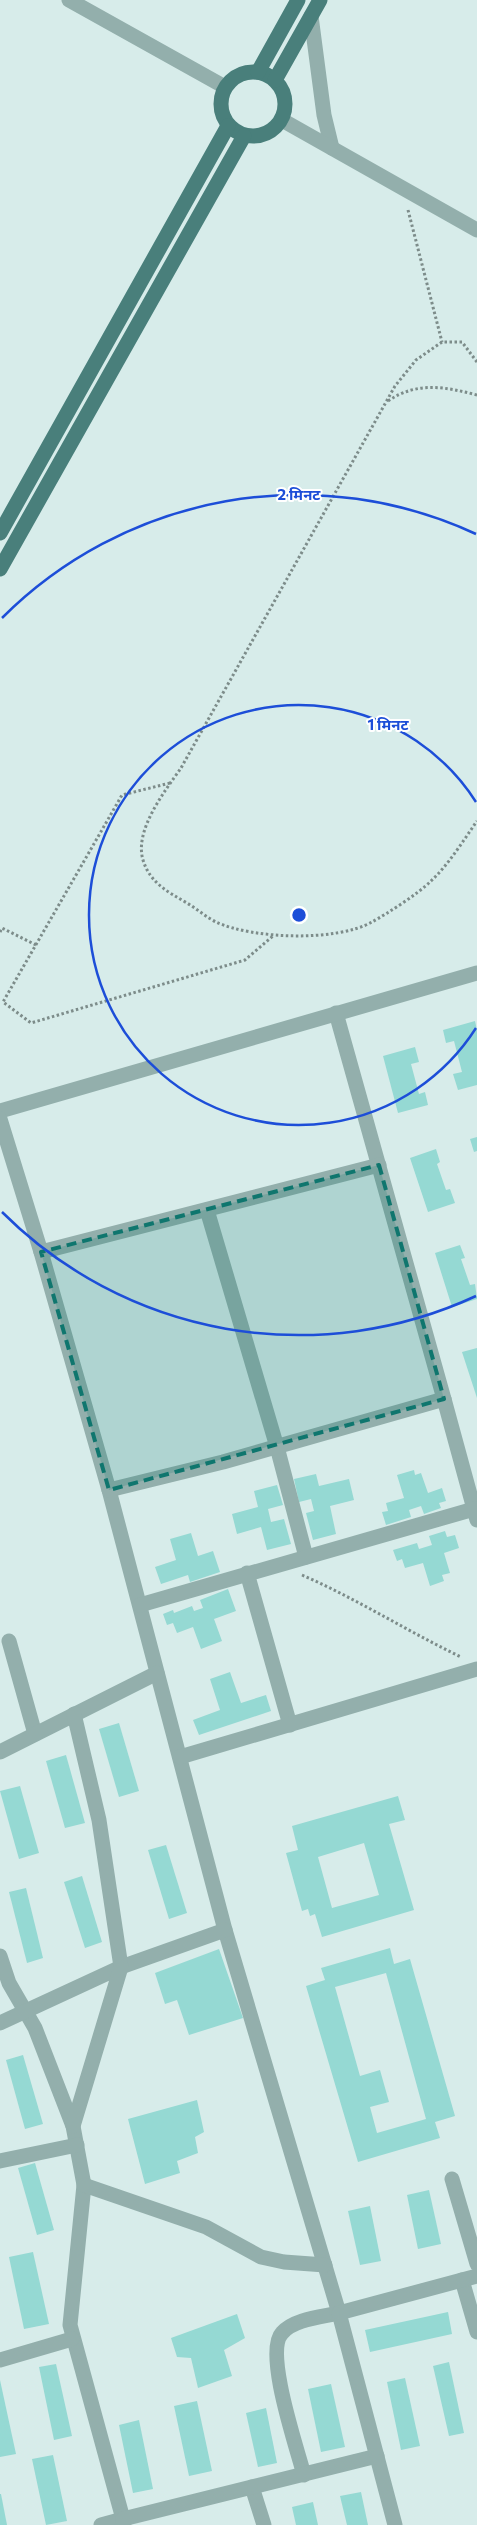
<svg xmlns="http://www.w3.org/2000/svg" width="477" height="2525" font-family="Commissioner,'Noto Sans Devanagari',sans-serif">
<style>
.building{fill:#95d9d3;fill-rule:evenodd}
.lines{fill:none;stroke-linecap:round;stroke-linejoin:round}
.path{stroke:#7d8c8a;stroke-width:3;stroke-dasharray:2.5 2.5;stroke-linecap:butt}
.minor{stroke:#93afac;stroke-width:15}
.major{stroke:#497f7b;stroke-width:15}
.marked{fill:#0f766e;fill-opacity:0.2;stroke:#0f766e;stroke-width:4;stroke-dasharray:10 6;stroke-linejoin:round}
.ring{fill:none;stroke:#1d4ed8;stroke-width:2.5}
.centre{fill:#1d4ed8;stroke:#fff;stroke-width:2.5}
.ring-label{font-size:15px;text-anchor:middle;font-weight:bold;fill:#1d4ed8;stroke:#fff;stroke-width:4;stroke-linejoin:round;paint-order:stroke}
</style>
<rect width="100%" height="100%" fill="#d7ecea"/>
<!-- building -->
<g class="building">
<polygon points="475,1021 477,1030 477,1085 458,1090 453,1074 462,1072 454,1041 446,1043 443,1030"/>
<polygon points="415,1047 419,1062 411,1064 419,1094 425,1092 428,1105 398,1113 383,1056"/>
<polygon points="477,1137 477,1151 474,1152 470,1139"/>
<polygon points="436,1149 440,1162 437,1164 446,1190 450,1189 455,1203 428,1212 410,1158"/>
<polygon points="460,1245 465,1258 461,1259 470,1285 475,1284 477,1299 452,1307 435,1253"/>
<polygon points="477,1348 477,1398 462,1352"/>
<polygon points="414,1470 415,1475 421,1473 428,1493 442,1488 446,1501 439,1503 441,1508 424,1514 421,1506 409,1510 411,1517 386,1525 382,1512 388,1511 386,1503 404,1498 397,1475"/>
<polygon points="316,1474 319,1486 349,1479 354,1500 330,1506 336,1534 313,1540 306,1513 314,1511 311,1499 299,1502 294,1479"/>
<polygon points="277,1485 283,1505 268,1509 271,1522 284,1519 291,1544 267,1550 261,1527 237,1534 232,1514 258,1507 254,1491"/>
<polygon points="445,1531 447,1537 455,1535 459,1548 444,1553 450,1573 442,1575 444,1581 430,1586 423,1563 405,1568 402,1559 397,1561 393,1550 417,1543 419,1549 432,1545 429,1536"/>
<polygon points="191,1533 198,1556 213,1551 220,1572 190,1582 188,1575 161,1584 155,1567 176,1560 170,1539"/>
<polygon points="228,1589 236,1611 214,1619 222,1641 201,1649 193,1627 177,1633 173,1623 167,1625 163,1614 173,1610 174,1613 192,1606 194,1611 203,1608 200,1600"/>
<polygon points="230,1672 241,1703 266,1695 271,1711 199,1735 193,1720 220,1710 210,1679"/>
<polygon points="119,1723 139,1791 119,1797 99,1729"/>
<polygon points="66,1755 85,1823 65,1828 46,1761"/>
<polygon points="20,1786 39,1853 19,1859 0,1791"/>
<path d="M 398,1796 L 405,1820 L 389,1824 L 414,1910 L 322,1937 L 315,1914 L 310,1916 L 308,1909 L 302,1911 L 286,1853 L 298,1850 L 292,1826 ZM 364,1843 L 379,1895 L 332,1908 L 318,1857 Z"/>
<polygon points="166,1845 187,1913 169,1919 148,1850"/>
<polygon points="82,1876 102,1942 85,1948 64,1882"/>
<polygon points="26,1888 43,1958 27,1963 9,1892"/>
<path d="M 390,1948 L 394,1964 L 410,1959 L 455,2116 L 435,2122 L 440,2138 L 358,2162 L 306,1986 L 325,1980 L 321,1968 ZM 386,1973 L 426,2119 L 377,2133 L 370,2107 L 389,2102 L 380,2070 L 360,2076 L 335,1987 Z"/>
<polygon points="219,1949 243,2018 189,2035 177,2000 165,2004 155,1973"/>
<polygon points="23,2055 43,2124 25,2129 6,2060"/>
<polygon points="197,2100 204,2132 195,2137 198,2153 177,2161 180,2173 145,2184 128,2119"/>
<polygon points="35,2163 54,2230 37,2235 18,2168"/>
<polygon points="429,2190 441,2244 418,2249 407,2195"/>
<polygon points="370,2206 381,2261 360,2265 348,2211"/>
<polygon points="33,2252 49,2324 24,2329 9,2257"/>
<polygon points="448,2312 452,2334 370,2352 365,2330"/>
<polygon points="237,2314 245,2338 224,2350 232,2376 198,2388 191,2358 177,2357 171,2338"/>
<polygon points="449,2362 464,2433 449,2436 433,2366"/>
<polygon points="56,2364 72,2436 54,2440 39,2367"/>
<polygon points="405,2378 420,2446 401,2450 387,2382"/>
<polygon points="0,2380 16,2454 0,2457"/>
<polygon points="331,2384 345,2447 321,2452 308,2389"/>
<polygon points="197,2401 212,2471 189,2476 174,2406"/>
<polygon points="266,2408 277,2463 258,2467 246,2413"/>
<polygon points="139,2420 153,2489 133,2493 119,2425"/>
<polygon points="53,2455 67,2521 46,2525 32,2459"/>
<polygon points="361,2492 368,2525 347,2525 340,2496"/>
<polygon points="0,2494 1,2494 7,2525 0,2525"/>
<polygon points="313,2502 318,2525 296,2525 292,2507"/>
</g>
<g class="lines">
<!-- path -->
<g class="path">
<polyline points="408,210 442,342"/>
<path d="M 477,362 L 462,342 L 442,342 L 416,360 L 395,386 L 181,768 C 165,791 134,830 143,860 C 150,883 168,892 187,903 C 197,909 206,917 216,922 C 253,939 336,942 372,922 C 388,913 418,894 431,881 C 449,864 463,841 477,821"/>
<path d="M 388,401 C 417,381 446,387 477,395"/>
<polyline points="170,783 122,795 3,1002 31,1023 245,960 273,936"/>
<polyline points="0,932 2,928 36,945"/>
<path d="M 302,1575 C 357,1599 407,1631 461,1657"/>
</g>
<!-- minor -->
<g class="minor">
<polyline points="69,0 225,87"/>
<polyline points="311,16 324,115 332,148"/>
<polyline points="282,120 477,230"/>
<polyline points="336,1013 444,1399"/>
<polyline points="0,1111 477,973"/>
<path d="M 0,1119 L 41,1252 L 109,1490 L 225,1930 L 339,2313 C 322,2317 294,2319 282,2333 C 264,2352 297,2448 304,2475"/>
<polyline points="207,1210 277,1447 306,1557"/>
<polyline points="41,1252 379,1165"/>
<polyline points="109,1490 223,1462 444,1399 474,1509"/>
<polyline points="247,1573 290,1725"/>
<polyline points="140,1605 474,1509 477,1520"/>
<polyline points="9,1641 35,1734"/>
<polyline points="0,1752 157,1673"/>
<polyline points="180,1757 477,1669"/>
<polyline points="0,1956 9,1983 35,2028 73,2126 84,2185 70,2325 123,2519 101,2525"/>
<polyline points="0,2023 121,1967 225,1930"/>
<polyline points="73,2126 121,1967 99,1820 74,1714"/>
<polyline points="0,2161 77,2145"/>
<polyline points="452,2179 477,2264"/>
<polyline points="84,2185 206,2227 261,2257 284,2262 325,2265"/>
<polyline points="462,2280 477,2332"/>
<polyline points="0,2360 72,2339"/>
<polyline points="252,2487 264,2525"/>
<polyline points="124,2525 123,2519 377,2456"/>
<polyline points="395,2525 339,2313 477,2276"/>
</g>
<!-- major -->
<g class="major">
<circle cx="253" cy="104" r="32"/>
<polyline points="258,72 298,0"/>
<polyline points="275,80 320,0"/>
<polyline points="0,533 228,126"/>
<polyline points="0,569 244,136"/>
</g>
</g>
<!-- marked area -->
<path class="marked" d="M 379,1165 L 444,1399 L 109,1490 L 41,1252 Z"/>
<!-- distance rings -->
<g class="ring">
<path d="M476 1028A210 210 0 1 1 476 802"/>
<path d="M476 1296A420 420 0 0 1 2 1212M2 618A420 420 0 0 1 476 534"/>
</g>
<circle cx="299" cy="915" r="8" class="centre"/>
<g class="ring-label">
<text x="299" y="500">2 मिनट</text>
<text x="388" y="730">1 मिनट</text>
</g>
</svg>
